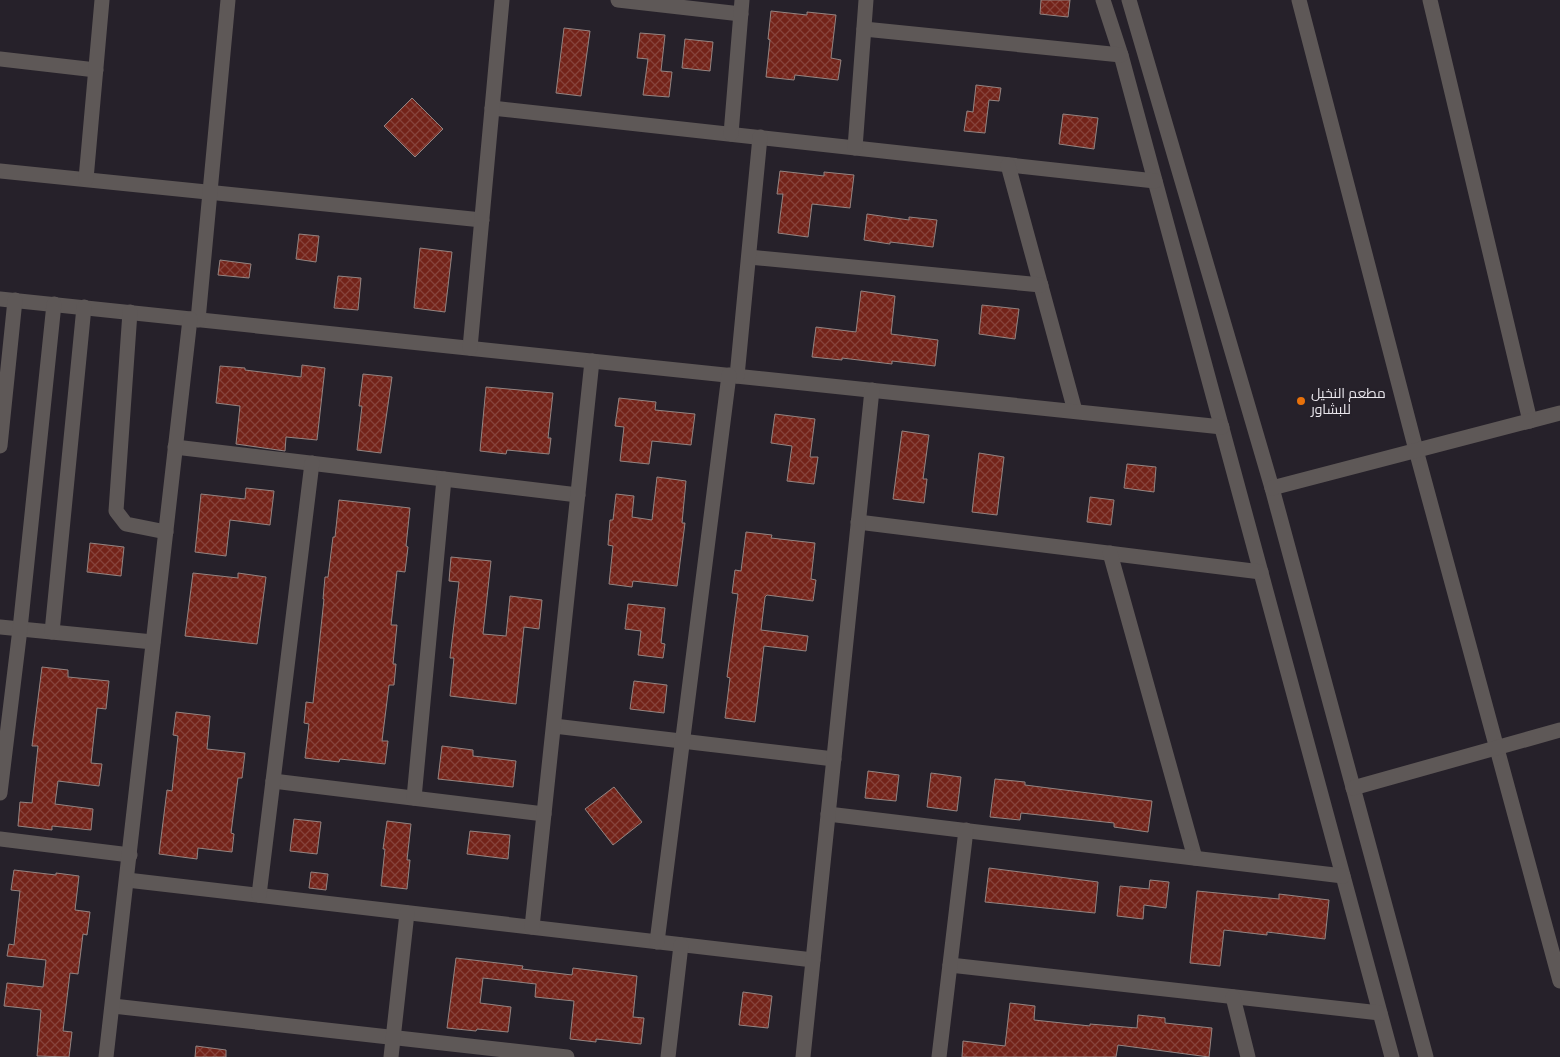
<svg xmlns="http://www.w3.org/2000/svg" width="1560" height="1057" font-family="Signika,Cairo,sans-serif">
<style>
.building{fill:url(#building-cross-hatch);stroke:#938481}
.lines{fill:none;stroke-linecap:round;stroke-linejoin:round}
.minor{stroke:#5e5857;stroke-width:15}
.food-dot{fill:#e8710a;stroke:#26212a;stroke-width:2}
.labels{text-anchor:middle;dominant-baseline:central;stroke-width:4;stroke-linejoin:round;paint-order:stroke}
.poi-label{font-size:14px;fill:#eae7ed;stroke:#26212a;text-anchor:start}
</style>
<defs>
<pattern id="building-cross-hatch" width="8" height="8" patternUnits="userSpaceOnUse" patternTransform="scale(1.25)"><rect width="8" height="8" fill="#732319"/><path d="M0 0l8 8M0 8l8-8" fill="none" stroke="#87433b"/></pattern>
</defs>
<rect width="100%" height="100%" fill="#26212a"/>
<!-- building -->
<g class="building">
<polygon points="1041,0 1070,0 1068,17 1040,14"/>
<polygon points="771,11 807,15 807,12 836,15 831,58 841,60 838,80 795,75 794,80 766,77 770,40 768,39"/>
<polygon points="564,28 590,31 581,96 556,93"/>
<polygon points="640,33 665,35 661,71 672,72 669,97 643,95 648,59 637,58"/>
<polygon points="685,39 713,42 710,71 682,68"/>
<polygon points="976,85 1001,88 999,101 989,100 985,133 964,131 967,111 973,112"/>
<polygon points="412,98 443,129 415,157 384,126"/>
<polygon points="1063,114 1098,118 1094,149 1059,144"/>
<polygon points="780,171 824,176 824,172 854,175 850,208 812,204 808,237 778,233 783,194 777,194"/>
<polygon points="867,214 909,220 909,217 937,220 933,247 890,242 890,244 864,240"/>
<polygon points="299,234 319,236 316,262 296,259"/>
<polygon points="420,248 452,252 445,312 414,308"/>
<polygon points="220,260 251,264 249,278 218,275"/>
<polygon points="338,276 361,278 358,310 334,308"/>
<polygon points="861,291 895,296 891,334 938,340 935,366 892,361 892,364 842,358 842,360 812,357 816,327 856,332"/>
<polygon points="982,305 1019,309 1015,339 979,334"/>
<polygon points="302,365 325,368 317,440 286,437 285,451 236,444 240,406 216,403 220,366 245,368 245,370 301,377"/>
<polygon points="363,374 392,377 381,453 357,450 362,406 359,406"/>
<polygon points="486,387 553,393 548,438 551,438 549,454 507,450 506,454 480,451"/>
<polygon points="619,398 656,402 655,410 695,414 691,445 652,441 649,464 620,461 624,427 615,426"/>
<polygon points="775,414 815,419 810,457 818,457 814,484 787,481 792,446 771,443"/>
<polygon points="902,431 929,435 923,479 927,479 924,503 893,499"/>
<polygon points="979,453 1004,457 997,515 972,512"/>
<polygon points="1127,464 1156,467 1154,492 1124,488"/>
<polygon points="657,477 686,481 682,523 685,523 677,586 633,581 632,587 609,584 613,546 608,545 610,520 613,520 616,494 634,496 632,517 652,520"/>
<polygon points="246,488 274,491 270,525 230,520 226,556 195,552 201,494 245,499"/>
<polygon points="1090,497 1114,500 1111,525 1087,522"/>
<polygon points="339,500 410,508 406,546 408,547 405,572 397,571 391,625 397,625 393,664 396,664 394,685 389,685 382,741 388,741 385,764 340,759 339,762 305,758 309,724 304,723 306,702 313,703 324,599 323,599 325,577 328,577 333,537 335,537"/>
<polygon points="746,532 772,535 771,538 815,543 811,579 816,580 813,601 767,595 765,597 761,630 808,636 806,651 764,646 755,722 725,718 730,678 727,677 738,594 732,593 735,570 741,571"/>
<polygon points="90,543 124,547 121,576 87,572"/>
<polygon points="451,557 491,561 483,634 506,636 510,596 542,600 539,629 524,627 516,704 450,696 454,658 450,658 459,582 449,581"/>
<polygon points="193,573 238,578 238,573 266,577 257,644 185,636"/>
<polygon points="628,604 665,608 661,643 665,644 663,658 638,655 641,631 625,629"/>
<polygon points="42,667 68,670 68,677 109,681 106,709 97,708 91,763 102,764 99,786 58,781 55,804 93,809 91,830 52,826 52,830 18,826 20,802 32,803 38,746 32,746"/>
<polygon points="634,681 667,685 664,713 630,709"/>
<polygon points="176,712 210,716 207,749 245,753 242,778 238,778 231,833 234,834 232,852 198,848 197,859 159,854 167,790 172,791 178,736 173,735"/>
<polygon points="442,746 473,750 473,756 516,761 513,787 438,779"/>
<polygon points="868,771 899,775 896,801 865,798"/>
<polygon points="931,773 961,777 957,811 927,807"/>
<polygon points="995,779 1025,782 1025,785 1152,801 1148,832 1114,827 1114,823 1021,813 1020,820 990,817"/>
<polygon points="614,787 642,822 613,845 585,809"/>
<polygon points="294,819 321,822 317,854 290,851"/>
<polygon points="387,821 411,824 407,860 410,860 407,889 381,886 385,849 383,849"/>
<polygon points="470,831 510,835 508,859 467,854"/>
<polygon points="989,868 1098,882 1095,913 985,902"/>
<polygon points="14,870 56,875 56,873 79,876 75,910 90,912 87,935 83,934 78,974 70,973 63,1031 72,1032 69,1057 37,1056 41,1010 4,1006 7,983 43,987 46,960 7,956 9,944 14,945 20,891 11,890"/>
<polygon points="311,872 328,874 326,890 309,888"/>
<polygon points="1150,880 1169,882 1166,908 1144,905 1143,919 1117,916 1120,886 1149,889"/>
<polygon points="1197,891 1279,899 1279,894 1329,900 1325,939 1267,932 1267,935 1224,930 1220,966 1190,963"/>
<polygon points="456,958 523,966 522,969 572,975 573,968 637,976 633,1017 644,1018 641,1044 596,1039 596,1042 570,1039 574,1001 535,997 536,984 483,978 480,1003 511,1007 508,1032 477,1029 476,1031 447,1028"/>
<polygon points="743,992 772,996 768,1028 739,1025"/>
<polygon points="1010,1003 1035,1006 1034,1020 1090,1026 1090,1024 1137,1028 1138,1015 1165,1018 1165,1023 1212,1028 1209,1057 1118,1045 1116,1057 962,1057 963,1041 1005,1046"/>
<polygon points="196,1046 226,1050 226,1057 195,1057"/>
</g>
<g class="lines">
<!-- minor -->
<g class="minor">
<polyline points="618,0 741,14"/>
<polyline points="1103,0 1121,55 1392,1057"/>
<polyline points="1129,0 1272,488 1426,1057"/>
<polyline points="1299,0 1416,450 1560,981"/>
<polyline points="1430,0 1530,421"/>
<polyline points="864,29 1121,55"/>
<polyline points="0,59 96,70"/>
<polyline points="492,108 1155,181"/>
<polyline points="731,134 742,0"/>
<polyline points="855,148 866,0"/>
<polyline points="1008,165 1075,411"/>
<polyline points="0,171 482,220"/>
<polyline points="86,179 102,0"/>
<polyline points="749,257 1041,285"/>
<polyline points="0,299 1222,427"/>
<polyline points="130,312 116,511 126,524 166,532"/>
<polyline points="198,320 228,0"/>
<polyline points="470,348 502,0"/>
<polyline points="737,376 760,137"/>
<polyline points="0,446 15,300"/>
<polyline points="175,447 578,495"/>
<polyline points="1272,488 1560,413"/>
<polyline points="858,522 1261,572"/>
<polyline points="1110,553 1195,858"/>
<polyline points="0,627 153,642"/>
<polyline points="52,632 84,307"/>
<polyline points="554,726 834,759"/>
<polyline points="273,781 544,814"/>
<polyline points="1353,788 1560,730"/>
<polyline points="0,793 20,629 54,304"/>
<polyline points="414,798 444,479"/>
<polyline points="828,814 1343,876"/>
<polyline points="0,839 130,855"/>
<polyline points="127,880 813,960"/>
<polyline points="259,895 312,463"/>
<polyline points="532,927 592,361"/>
<polyline points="657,942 729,375"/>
<polyline points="950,965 1380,1013"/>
<polyline points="1233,997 1248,1057"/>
<polyline points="113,1006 567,1057"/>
<polyline points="106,1057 190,319"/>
<polyline points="391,1057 407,913"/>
<polyline points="668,1057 681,945"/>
<polyline points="803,1057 872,390"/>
<polyline points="939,1057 966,830"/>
</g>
</g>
<!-- markers -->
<circle class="food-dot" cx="1301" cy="401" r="5"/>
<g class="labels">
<!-- poi labels -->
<g class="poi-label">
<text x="1311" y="393">مطعم النخيل<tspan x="1311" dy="16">للبشاور</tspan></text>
</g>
</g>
</svg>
